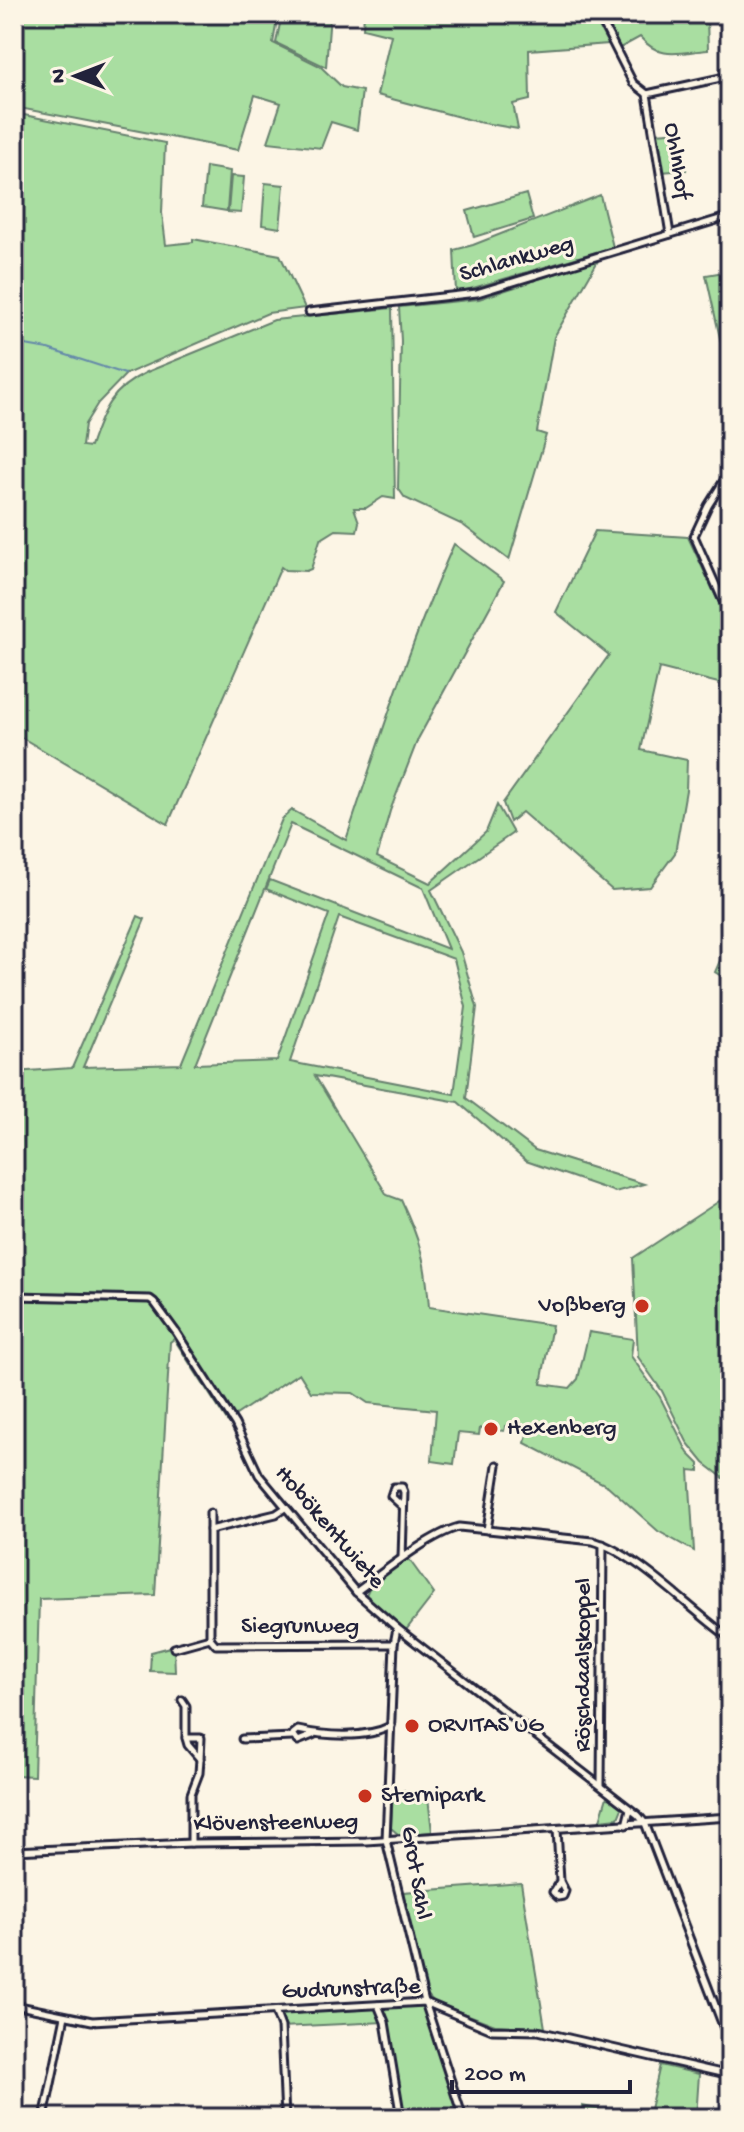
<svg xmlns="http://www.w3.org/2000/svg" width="744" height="2132" font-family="'Gochi Hand',sans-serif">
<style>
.green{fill:#a9dea1;stroke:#66806e;stroke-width:2;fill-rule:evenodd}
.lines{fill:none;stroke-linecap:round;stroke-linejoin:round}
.stream{stroke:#658aa9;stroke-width:2}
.minor-casing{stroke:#22223b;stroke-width:11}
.minor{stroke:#fcf5e5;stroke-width:5}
.poi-dot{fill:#c8321e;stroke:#fcf5e5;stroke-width:3}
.labels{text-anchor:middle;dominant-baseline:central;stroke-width:6;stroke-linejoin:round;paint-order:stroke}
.street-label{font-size:24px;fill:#22223b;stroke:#fcf5e5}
.poi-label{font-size:24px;fill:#22223b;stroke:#fcf5e5;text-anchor:start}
</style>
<rect width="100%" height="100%" fill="#fcf5e5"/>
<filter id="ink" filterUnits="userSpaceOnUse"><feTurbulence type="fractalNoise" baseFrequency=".0125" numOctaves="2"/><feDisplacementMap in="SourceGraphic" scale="16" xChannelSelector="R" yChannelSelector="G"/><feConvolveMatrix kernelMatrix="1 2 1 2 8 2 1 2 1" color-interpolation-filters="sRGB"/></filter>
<g filter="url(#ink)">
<!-- green -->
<g class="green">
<polygon points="14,14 278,14 273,43 320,66 342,87 362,91 357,130 331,122 321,148 268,142 281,103 255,95 238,150 14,107"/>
<polygon points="282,14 330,14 326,67 276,43"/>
<polygon points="364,14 592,14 608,44 529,50 530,100 513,104 518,129 478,122 377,95 391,35 363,28"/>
<path d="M 604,14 L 726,14 L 727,16 L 707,17 L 708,50 C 679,52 661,61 640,37 L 620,48 Z"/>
<path d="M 14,113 L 165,143 L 162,213 L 166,245 L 193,242 L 193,239 L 280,255 L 305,308 L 268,313 L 126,374 L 98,403 L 85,424 L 82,446 L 90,447 C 102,411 111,389 147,372 L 274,320 L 392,308 L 395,499 L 383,497 L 366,508 L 354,508 L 359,522 L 357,531 L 336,530 L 320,540 L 311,569 L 306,571 L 285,570 L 281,567 L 168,824 L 14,733 Z"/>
<polygon points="681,131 686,170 661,172 656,133"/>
<polygon points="206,167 230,171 227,211 202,207"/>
<polygon points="231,176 244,177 241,213 228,212"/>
<polygon points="265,183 284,185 280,228 262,225"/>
<polygon points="526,194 533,219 474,237 467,211"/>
<polygon points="600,195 613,247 456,293 454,250 473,245"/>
<polygon points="599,259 554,337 537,432 546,435 509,560 463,525 405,498 398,488 401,341 399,307 479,299"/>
<polygon points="730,271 730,347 722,347 706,275"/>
<polygon points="595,531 688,537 730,626 730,686 659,668 641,750 687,760 686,790 675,853 650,887 612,890 522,812 510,822 503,803 609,655 556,612"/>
<path d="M 454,544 L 504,581 L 418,739 L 390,811 L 377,857 L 430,883 L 486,832 L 497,805 L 513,833 L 431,890 L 461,952 L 477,1007 L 466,1098 L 535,1150 L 644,1184 L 615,1192 L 526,1161 L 458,1102 L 315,1076 L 387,1195 L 401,1200 C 420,1240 426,1262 429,1307 L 552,1325 L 541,1384 L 570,1388 L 578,1379 L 589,1332 L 633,1339 L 631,1356 L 660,1397 L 688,1453 L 699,1464 L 699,1471 L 689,1470 L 694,1551 L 658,1531 L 608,1486 L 525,1443 L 528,1430 L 505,1426 L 504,1431 L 480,1428 L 479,1435 L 458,1433 L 454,1464 L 432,1461 L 436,1410 L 368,1403 L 353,1393 L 311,1392 L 299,1373 L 227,1421 L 174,1339 L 170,1342 L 155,1595 L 39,1599 L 34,1776 L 14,1775 L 14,1072 L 72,1068 L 138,916 L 145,919 L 83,1067 L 181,1064 L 282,819 L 292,810 L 346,840 C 379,741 411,640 454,544 ZM 291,824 L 423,888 L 448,949 L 270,880 L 266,889 L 329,914 L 277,1061 L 195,1064 ZM 339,917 L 454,959 L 466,1007 L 454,1094 L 290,1062 Z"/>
<polygon points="722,956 730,960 730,998 722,991 726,979 715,972"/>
<polygon points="730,1194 730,1483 704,1463 687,1442 662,1391 638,1357 633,1258"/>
<polygon points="408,1558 434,1594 406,1630 369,1600 366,1595 370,1586"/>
<polygon points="174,1646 175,1672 150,1671 151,1652"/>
<polygon points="393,1790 404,1790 404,1796 428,1797 432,1832 399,1835 391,1828"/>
<polygon points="607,1797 622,1808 618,1818 600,1820"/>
<polygon points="521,1883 545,2028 495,2025 434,2002 424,1991 403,1892"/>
<polygon points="425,2002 463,2118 441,2118 438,2111 401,2118 385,2022 281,2027 275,2012"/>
<polygon points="660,2065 699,2074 696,2118 648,2118"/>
<polygon points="582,2106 642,2118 579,2118"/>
</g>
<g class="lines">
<!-- stream -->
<polyline class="stream" points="14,343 48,349 125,374"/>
<!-- minor casing -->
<g class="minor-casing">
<g id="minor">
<polyline points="598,14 633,83 647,94"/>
<polyline points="647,94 670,234"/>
<polyline points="647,94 730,76"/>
<polyline points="309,312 477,293 730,216"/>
<polyline points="730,471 708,506 694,536 730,617"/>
<polyline points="14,1296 150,1299 154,1302 176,1332 235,1424 259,1475 356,1592 397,1628 638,1815 645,1823 730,2044"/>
<polyline points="285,1508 276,1514 210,1530 210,1638 216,1645 394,1644"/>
<polyline points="210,1530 210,1513"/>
<polyline points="487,1530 497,1465"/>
<polyline points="402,1558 404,1492 402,1487 394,1487 391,1496 403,1507"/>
<path d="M 356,1592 C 381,1574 430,1534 459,1527 L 593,1541 C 638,1554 690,1610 730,1638"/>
<polyline points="397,1628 394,1644 386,1840 425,2002 463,2118"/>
<polyline points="174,1648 210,1638"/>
<polyline points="182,1700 186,1706 186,1738"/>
<path d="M 313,1735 L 298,1741 L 293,1734 L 298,1730 C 325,1736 366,1739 391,1726"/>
<polygon points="186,1738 201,1738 200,1759 188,1745"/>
<polyline points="242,1739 293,1737"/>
<polyline points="601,1785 603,1544"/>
<polyline points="626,1825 630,1809"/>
<polyline points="557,1829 560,1881 565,1891 563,1896 558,1897 553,1892 560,1881"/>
<polyline points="191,1843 191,1794 199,1773 200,1759"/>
<polyline points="14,1851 191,1843 366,1841 730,1817"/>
<polyline points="14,2005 92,2021 425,2002 492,2030 538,2031 730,2075"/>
<polyline points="378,2005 385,2022 401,2118"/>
<polyline points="275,2011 281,2027 285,2118"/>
<polyline points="44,2118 65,2016"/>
</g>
</g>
<!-- minor -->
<use href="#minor" class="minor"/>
</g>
</g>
<!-- markers -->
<g class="poi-dot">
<circle cx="642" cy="1306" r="8"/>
<circle cx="491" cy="1429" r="8"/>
<circle cx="412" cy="1726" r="8"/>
<circle cx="365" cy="1796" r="8"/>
</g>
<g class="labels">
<!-- street labels -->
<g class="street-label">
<text transform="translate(676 161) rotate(81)">Ohlnhof</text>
<text transform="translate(517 260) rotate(-16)">Schlankweg</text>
<text transform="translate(329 1528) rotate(49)">Hobökentwiete</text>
<text x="300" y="1627">Siegrunweg</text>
<text transform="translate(584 1665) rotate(-90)">Röschdaalskoppel</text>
<text transform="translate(276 1824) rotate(-1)">Klövensteenweg</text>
<text transform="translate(415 1873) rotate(80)">Grot Sahl</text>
<text transform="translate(351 1990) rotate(-2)">Gudrunstraße</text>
</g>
<!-- poi labels -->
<g class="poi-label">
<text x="626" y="1306" text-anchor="end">Voßberg</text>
<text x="507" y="1429">Hexenberg</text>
<text x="428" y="1726">ORVITAS UG</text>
<text x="381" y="1796">Sternipark</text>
</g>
</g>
<!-- margin -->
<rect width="744" height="2132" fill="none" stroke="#fcf5e5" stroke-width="48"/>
<rect x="24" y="24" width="696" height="2084" fill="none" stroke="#22223b" stroke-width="3" filter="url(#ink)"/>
<!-- north arrow -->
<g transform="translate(76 76) rotate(270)" stroke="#fcf5e5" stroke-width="6" paint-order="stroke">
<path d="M0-6L14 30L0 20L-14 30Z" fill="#22223b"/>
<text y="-12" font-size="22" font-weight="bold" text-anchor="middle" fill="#22223b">N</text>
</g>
<!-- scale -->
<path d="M452 2080v12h178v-12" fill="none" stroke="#22223b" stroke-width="4"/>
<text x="464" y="2080" font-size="24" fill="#22223b" stroke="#fcf5e5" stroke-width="6" paint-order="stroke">200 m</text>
</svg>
